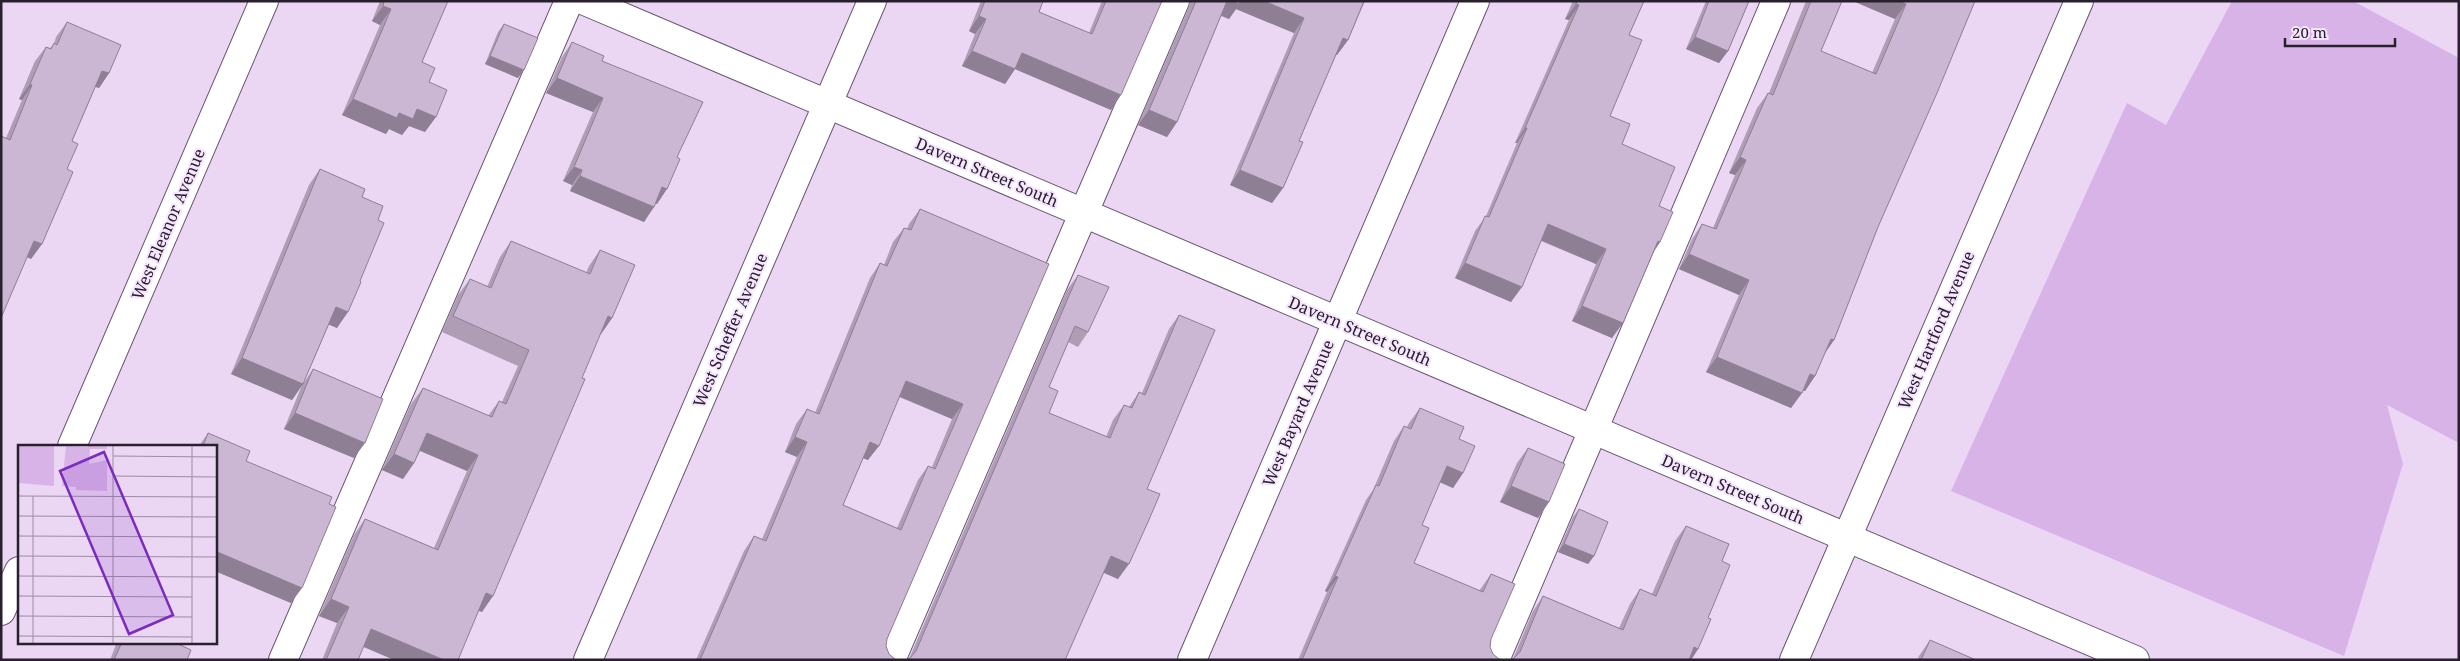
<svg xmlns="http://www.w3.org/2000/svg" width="2460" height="661" font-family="'Noto Serif',serif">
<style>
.green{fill:#d8b3e8}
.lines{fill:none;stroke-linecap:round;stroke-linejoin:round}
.minor-casing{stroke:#685670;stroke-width:30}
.minor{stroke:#fff;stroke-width:28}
.wall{fill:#af9db6;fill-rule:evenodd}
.shaded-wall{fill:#8e7f94}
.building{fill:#cbb6d4;stroke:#8e7f94;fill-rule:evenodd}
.labels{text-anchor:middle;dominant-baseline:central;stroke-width:4;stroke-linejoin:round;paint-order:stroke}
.street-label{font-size:16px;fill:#28202c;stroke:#f6e5fe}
.inset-road{fill:none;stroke:#9d8da4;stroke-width:1}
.view{fill:#7b2cbf;fill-opacity:0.15;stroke:#7b2cbf;stroke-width:2.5}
.inset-edge{fill:none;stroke:#28202c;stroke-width:2.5}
</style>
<rect width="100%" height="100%" fill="#ebd6f4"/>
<!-- green -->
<polygon class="green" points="2232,1 2353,1 2459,58 2459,443 2387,405 2403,464 2344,656 1951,491 2127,103 2166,125"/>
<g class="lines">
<!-- minor casing -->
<g class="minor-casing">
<g id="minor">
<polyline points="585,1 2135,660"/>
<polyline points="72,446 264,1"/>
<polyline points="1,611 19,571"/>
<polyline points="283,660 569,1"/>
<polyline points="588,660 872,1"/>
<polyline points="891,660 1175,1"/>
<polyline points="1192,660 1475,1"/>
<polyline points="1495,660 1776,1"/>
<polyline points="1794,660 2079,1"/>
</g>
</g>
<!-- minor -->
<use href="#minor" class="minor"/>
</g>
<!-- wall -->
<g class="wall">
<polygon points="380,1 448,1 422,62 429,82 425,132 409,126 402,135 389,129 386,134 342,115 380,25 372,21"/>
<polygon points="981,1 1043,1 1039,12 1089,33 1102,1 1162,1 1111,110 1015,69 1005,84 962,66 975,34 969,31"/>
<polygon points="1190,1 1365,1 1348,40 1337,55 1336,55 1299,141 1283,188 1272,203 1230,185 1294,33 1236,9 1229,19 1221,16 1177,122 1167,137 1138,125 1189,7"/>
<polygon points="1573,1 1644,1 1629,35 1610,116 1622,144 1659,206 1660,242 1653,253 1612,338 1572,321 1596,264 1541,241 1511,302 1455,278 1475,231 1486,216 1517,143 1515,143 1569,20 1565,19"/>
<polygon points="1706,1 1749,1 1728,51 1719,63 1686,49"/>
<polygon points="1806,1 1842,1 1821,51 1872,73 1895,19 1853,1 1975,1 1878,227 1834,340 1825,352 1815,376 1805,391 1803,390 1791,408 1706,372 1739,295 1679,269 1692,239 1702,224 1713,228 1735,175 1729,173 1757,108 1768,93 1769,93"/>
<polygon points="67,22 109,73 99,88 95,87 72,141 67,169 42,244 31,259 6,138 22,100 19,99 35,61 46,47 50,48 54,44 56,37"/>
<polygon points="504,24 518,78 485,64 498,32"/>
<polygon points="572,42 602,61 677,157 657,204 655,203 644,222 570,191 572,185 563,181 593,112 546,93 562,57"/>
<polygon points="320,169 362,197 378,220 337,328 329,324 303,384 313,369 354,458 284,429 302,385 292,400 231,374 309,185"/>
<path d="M 920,209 L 1049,264 L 887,639 L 886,646 L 889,654 L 896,660 L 696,660 L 744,551 L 754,536 L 762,539 L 797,457 L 785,452 L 796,424 L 807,409 L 815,413 L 870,278 L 880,263 L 884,265 L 893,242 L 904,228 L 907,229 L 909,224 ZM 899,397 L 952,419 L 932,467 L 928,466 L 918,480 L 897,528 L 843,505 L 863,458 L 868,460 Z"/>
<polygon points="511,241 586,273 589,266 600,250 612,318 601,334 600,334 482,612 479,611 363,646 357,660 322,660 337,623 319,616 354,535 365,519 434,548 467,471 420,451 414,463 403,479 382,470 411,404 423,388 488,416 499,401 502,402 518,366 442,332 458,295 470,279 487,287 500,257"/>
<polygon points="1078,275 1088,332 1078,347 1068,342 1049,387 1049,413 1106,437 1113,420 1124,405 1129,407 1139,392 1142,393 1169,329 1179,315 1147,489 1118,579 1104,573 909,659 1067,290"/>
<polygon points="1420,408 1459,439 1463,473 1453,488 1440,482 1422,525 1414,563 1479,591 1491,574 1491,639 1490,647 1493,654 1499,659 1502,660 1298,660 1327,592 1325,591 1366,500 1373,490 1394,441 1404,426 1407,427 1409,423"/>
<polygon points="208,433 246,461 291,603 215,571 215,446 199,446"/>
<polygon points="1528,448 1549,502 1538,518 1500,502 1517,463"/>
<polygon points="1579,509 1594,556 1588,564 1558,552 1573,517"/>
<polygon points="1686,526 1722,561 1708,618 1698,649 1691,660 1510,660 1513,659 1533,611 1543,596 1619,628 1630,604 1640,589 1652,594 1675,541"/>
<polygon points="1930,640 1976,660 1917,660 1919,656"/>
<polygon points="117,642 174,642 187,660 110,660"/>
</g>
<!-- shaded-wall -->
<g class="shaded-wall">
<polygon points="1227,1 1264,1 1304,18 1294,33 1236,9 1229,19 1218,14"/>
<polygon points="1853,1 1900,1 1906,4 1895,19"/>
<polygon points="1576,4 1579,5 1569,20 1565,19"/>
<polygon points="383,6 391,9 380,25 372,21"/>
<polygon points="979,16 986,19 975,34 969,31"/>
<polygon points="1695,37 1728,51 1719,63 1686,49"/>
<polygon points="1343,38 1348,40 1337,55 1332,53"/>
<polygon points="972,51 1022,53 1121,95 1111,110 1015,69 1005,84 962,66"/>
<polygon points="490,56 524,70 518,78 485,64"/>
<polygon points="102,71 109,73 99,88 92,85"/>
<polygon points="557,78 603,98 593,112 546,93"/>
<polygon points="30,84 32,85 22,100 19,99"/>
<polygon points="353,99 399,113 417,109 436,117 425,132 409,126 402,135 389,129 386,134 342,115"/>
<polygon points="1149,110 1177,122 1167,137 1138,125"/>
<polygon points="1525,128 1527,128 1517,143 1515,143"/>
<polygon points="1740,157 1746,160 1735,175 1729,173"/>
<polygon points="574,167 582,170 572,185 563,181"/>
<polygon points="1240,170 1283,188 1272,203 1230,185"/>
<polygon points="580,176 654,207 644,222 570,191"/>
<polygon points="662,187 667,189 657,204 652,202"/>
<polygon points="1548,224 1606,249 1596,264 1538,239"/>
<polygon points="34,241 42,244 31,259 24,256"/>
<polygon points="1658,241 1660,242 1650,257"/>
<polygon points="1689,254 1749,280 1739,295 1679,269"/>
<polygon points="1465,263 1522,287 1511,302 1455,278"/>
<polygon points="1582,306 1623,323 1612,338 1572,321"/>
<polygon points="336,307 348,312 337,328 325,323"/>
<polygon points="608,316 612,318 601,334 597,332"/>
<polygon points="1831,339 1834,340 1823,356"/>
<polygon points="1717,357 1802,393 1791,408 1706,372"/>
<polygon points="242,358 303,384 292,400 231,374"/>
<polygon points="1810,374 1815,376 1805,391 1799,389"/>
<polygon points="906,381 963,404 952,419 896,395"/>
<polygon points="295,413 365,443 354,458 284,429"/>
<polygon points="427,433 478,455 467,471 416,449"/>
<polygon points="795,437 807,442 797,457 785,452"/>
<polygon points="870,442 879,446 868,460 860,457"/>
<polygon points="394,454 414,463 403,479 382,470"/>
<polygon points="1447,466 1463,473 1453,488 1437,481"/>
<polygon points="1511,486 1549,502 1538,518 1500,502"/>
<polygon points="1564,544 1594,556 1588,564 1558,552"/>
<polygon points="215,551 302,588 291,603 215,571"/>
<polygon points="1111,556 1129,564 1118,579 1100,571"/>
<polygon points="1335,576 1338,577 1327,592 1325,591"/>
<polygon points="486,593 493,596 482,612 475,609"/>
<polygon points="331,599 349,607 337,623 319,616"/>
<polygon points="371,629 444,660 394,660 359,645"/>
<polygon points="1694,647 1698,649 1691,660 1685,660"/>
</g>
<!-- building -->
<g class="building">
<polygon points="384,1 448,1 422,62 435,68 429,82 447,90 436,117 417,109 413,119 399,113 397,118 353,99 391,9 383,6"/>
<polygon points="985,1 1043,1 1039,12 1092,34 1106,1 1162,1 1121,95 1022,53 1015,69 972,51 986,19 979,16"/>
<polygon points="1196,1 1227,1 1177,122 1149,110"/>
<polygon points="1233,1 1240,1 1239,4"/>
<polygon points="1264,1 1364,1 1348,40 1343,38 1299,141 1303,142 1283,188 1240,170 1304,18"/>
<polygon points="1577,1 1644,1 1629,35 1642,40 1610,116 1630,124 1622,144 1675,167 1659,206 1673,212 1660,242 1658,241 1623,323 1582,306 1606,249 1548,224 1522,287 1465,263 1485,216 1489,217 1527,128 1525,128 1579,5 1576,4"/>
<polygon points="1709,1 1749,1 1728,51 1695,37"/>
<polygon points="1811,1 1842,1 1821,51 1876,74 1906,4 1900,1 1975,1 1937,93 1878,227 1834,340 1831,339 1815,376 1810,374 1802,393 1717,357 1749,280 1689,254 1702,224 1716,229 1746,160 1740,157 1768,93 1773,95"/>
<polygon points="67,22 121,45 109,73 102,71 72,141 78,144 67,169 73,172 42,244 34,241 1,318 1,136 10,140 32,85 30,84 46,47 51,49 54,43 57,45"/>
<polygon points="504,24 538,38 524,70 490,56"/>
<polygon points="572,42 604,56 602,61 703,102 677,157 680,159 667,189 662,187 654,207 580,176 582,170 574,167 603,98 557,78"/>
<polygon points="320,169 365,189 362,197 383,206 378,220 384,223 360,281 361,282 348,312 336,307 303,384 242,358"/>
<path d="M 920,209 L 1049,264 L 887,639 L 886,646 L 889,654 L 896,660 L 700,660 L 754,536 L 766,541 L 807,442 L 795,437 L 807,409 L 819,414 L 880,263 L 887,266 L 904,228 L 911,230 ZM 906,381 L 963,404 L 935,469 L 928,466 L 901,530 L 843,505 L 870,442 L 879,446 Z"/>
<polygon points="511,241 590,274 600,250 635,265 612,318 608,316 582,378 585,379 493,596 486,593 458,660 444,660 371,629 358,660 326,660 349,607 331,599 365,519 438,550 478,455 427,433 414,463 394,454 423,388 492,417 499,401 506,404 529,350 453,316 470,279 491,288"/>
<polygon points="1078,275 1109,287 1088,332 1075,326 1049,387 1058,391 1049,413 1110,438 1124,405 1132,408 1139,392 1145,395 1179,315 1215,330 1147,489 1160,494 1148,522 1129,564 1111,556 1065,660 906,660 910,658 916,651"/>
<polygon points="313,369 383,399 365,443 295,413"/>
<polygon points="1420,408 1464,427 1459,439 1475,446 1463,473 1447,466 1422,525 1429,528 1414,563 1483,592 1491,574 1515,584 1491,639 1490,647 1493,654 1499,659 1502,660 1302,660 1338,577 1335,576 1376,485 1379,486 1404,426 1411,429"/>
<polygon points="208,433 250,451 246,461 332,497 329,504 336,507 302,588 215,551 215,446 203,446"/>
<polygon points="1528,448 1565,464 1549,502 1511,486"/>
<polygon points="1579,509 1608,522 1594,556 1564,544"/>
<polygon points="1686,526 1729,544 1722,561 1730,565 1708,618 1711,619 1698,649 1694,647 1689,660 1510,660 1514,658 1520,652 1543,596 1623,630 1640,589 1656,596"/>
<polygon points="1930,640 1976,660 1921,660"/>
<polygon points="122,642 174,642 191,650 187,660 114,660"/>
</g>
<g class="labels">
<!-- street labels -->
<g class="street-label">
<text transform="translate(987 172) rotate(23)">Davern Street South</text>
<text transform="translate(168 224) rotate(-67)">West Eleanor Avenue</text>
<text transform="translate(730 330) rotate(-67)">West Scheffer Avenue</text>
<text transform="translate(1936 330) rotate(-67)">West Hartford Avenue</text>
<text transform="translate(1360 331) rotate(23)">Davern Street South</text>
<text transform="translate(1298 413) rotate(-67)">West Bayard Avenue</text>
<text transform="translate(1733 489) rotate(23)">Davern Street South</text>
</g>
</g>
<!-- overview -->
<g transform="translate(18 445)">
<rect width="199" height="199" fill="#ebd6f4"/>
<path d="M 0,0 L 36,0 L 36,41 L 0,38 ZM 68,0 L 89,0 L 89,4 L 72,4 L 71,19 L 89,15 L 89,46 L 58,45 L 58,42 L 44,41 L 48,1 L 70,2 Z" fill="#d8b3e8"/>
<path class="inset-road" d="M 174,0 L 174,199M 95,11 L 199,12M 95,31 L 199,32M 0,51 L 199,52M 0,71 L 199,72M 0,91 L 199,92M 0,111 L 199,112M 0,131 L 199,132M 0,151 L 174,152M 0,171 L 174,172M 0,191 L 174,192M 15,199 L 15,51M 95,199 L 95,0"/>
<path class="view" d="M 86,7 L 155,170 L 111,189 L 42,26 Z"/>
<rect width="199" height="199" class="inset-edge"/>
</g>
<!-- border -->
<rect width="2460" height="661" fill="none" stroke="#28202c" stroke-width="5"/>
<!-- scale -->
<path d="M2285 38v8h110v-8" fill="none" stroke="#28202c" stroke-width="2.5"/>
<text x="2292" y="38" font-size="15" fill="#28202c" stroke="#f6e5fe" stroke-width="4" paint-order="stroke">20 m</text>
</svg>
